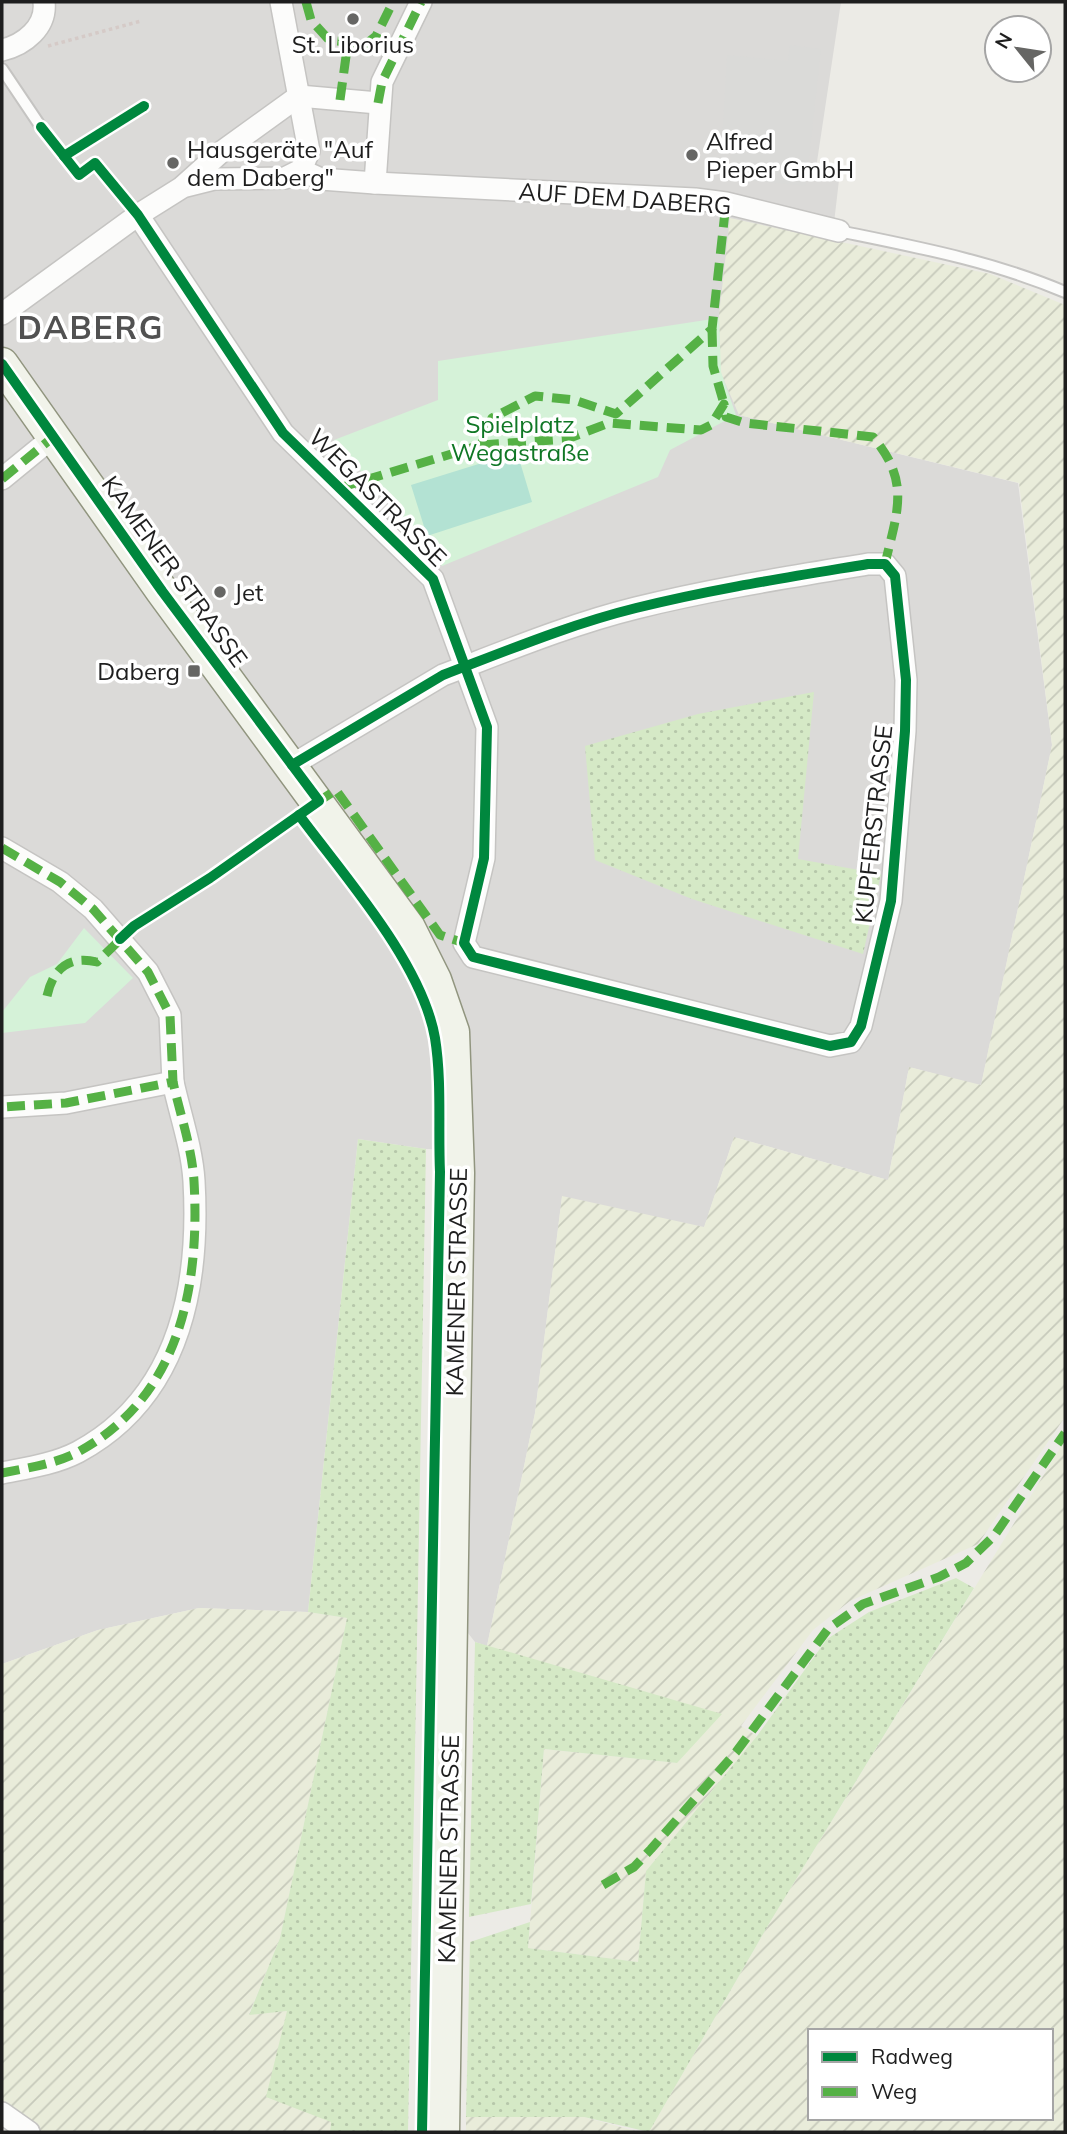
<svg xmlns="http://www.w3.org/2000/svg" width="1067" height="2134" font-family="Mulish,sans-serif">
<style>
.residential{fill:#dbdad8}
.religious{fill:#dadad8}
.farmland{fill:url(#farmland-furrows);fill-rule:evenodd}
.grass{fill:url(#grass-dots)}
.park{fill:#d5f2d8}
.pitch{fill:#b3e2d3}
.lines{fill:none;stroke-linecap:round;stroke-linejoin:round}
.service-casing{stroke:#c5c4c2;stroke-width:14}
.minor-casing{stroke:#c5c4c2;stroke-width:24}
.secondary-casing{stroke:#91957f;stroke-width:35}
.path{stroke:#d5cac7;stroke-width:3.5;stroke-dasharray:3.5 3.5;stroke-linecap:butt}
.service{stroke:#fcfcfb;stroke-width:10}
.minor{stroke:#fcfcfb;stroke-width:21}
.secondary{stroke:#f1f3ea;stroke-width:32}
.quiet{stroke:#55b145;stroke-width:9;stroke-dasharray:18 9;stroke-linecap:butt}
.cycleway-casing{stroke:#fff;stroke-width:15}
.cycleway{stroke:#00873e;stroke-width:10}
.poi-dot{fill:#666664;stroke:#fff;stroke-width:2.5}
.labels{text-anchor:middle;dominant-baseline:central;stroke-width:7;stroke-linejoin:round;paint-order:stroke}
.poi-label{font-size:24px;fill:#1e1e1e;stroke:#fff;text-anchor:start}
.street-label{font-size:24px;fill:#1e1e1e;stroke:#fff}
.park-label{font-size:24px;fill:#107725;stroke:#fff}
.district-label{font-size:32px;font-weight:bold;letter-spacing:2px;fill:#515151;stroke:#fff}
</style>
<defs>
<pattern id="farmland-furrows" width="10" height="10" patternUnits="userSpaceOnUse" patternTransform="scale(1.75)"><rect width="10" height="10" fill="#e9ecda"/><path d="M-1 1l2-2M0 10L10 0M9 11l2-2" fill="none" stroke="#c7cabb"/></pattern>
<pattern id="grass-dots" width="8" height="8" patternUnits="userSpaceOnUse" patternTransform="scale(1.75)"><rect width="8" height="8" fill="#d5e9c6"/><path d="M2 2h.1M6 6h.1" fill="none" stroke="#b6c7aa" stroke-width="1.8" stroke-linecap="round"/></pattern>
</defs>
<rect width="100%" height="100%" fill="#ecebe6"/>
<!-- residential -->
<polygon class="residential" points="2,2 841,2 815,175 839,180 832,240 739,415 1018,483 1052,745 981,1086 909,1067 888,1180 734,1137 704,1228 562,1197 535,1413 487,1646 475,1642 464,1628 469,1150 426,1149 358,1139 308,1612 199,1608 98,1630 2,1664"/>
<!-- religious -->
<polygon class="religious" points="790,45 821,49 806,186 743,180 731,168 732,141 722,140 727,55 788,61"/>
<!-- farmland -->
<g class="farmland">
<polygon points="730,218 990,274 1065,305 1065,1417 978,1544 850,1601 813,1630 741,1726 757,1736 646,1871 638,1962 528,1948 544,1749 677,1763 487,1646 535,1413 562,1196 704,1227 734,1137 888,1180 909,1067 981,1085 1052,745 1019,483 739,415 720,371 719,315"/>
<path d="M 1065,1440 L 1065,2132 L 649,2132 L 770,1922 ZM 810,2031 L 1051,2031 L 1051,2118 L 810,2118 Z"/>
<polygon points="199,1608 308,1612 347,1618 280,1938 249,2014 287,2011 331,2122 330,2132 40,2132 2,2107 2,1664 98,1630"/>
<polygon points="466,2117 584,2117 639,2132 466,2132"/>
</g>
<!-- grass -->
<g class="grass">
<polygon points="814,692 798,859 881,874 863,954 692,899 595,860 585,746 698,714"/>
<polygon points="358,1139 426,1149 408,2132 330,2132 331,2122 266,2097 287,2011 249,2015 280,1938 347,1618 308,1612"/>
<polygon points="956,1578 974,1588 770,1922 649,2132 584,2117 466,2117 470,1942 530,1922 528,1948 638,1962 646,1871 757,1736 827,1639 869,1612"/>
<polygon points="475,1642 722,1714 677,1763 544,1749 531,1904 469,1917"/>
</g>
<!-- park -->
<g class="park">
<polygon points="719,318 721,372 736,415 670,450 658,477 442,566 334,440 438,400 438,361"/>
<polygon points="84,928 133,978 85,1023 2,1033 2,1012 30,977 57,964"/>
</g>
<!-- pitch -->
<polygon class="pitch" points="517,452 532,502 427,536 411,485"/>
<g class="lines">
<!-- service casing -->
<g class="service-casing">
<g id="service">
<polyline points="2,69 41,127"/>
<path d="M 839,231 C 917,247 992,261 1065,292"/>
</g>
</g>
<!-- minor casing -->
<g class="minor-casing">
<g id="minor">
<path d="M 2,50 C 24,45 47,27 44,2"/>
<polyline points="301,170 321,179 375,183 695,199 726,203 839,231"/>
<polyline points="375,183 382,82 421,2"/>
<polyline points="186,186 214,179 285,178 301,170 309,151 281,2"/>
<path d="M 138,215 L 283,433 L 433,579 L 487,727 L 484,858 L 464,943 L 473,957 L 830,1046 L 851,1042 L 861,1026 L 891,901 L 905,731 L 906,680 L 895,576 L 885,564 L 868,564 C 790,577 712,589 636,608 C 571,624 506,651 443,675 L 292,765"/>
<polyline points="2,314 138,215 181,188 220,153 299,96 378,103"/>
<polyline points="2,479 52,438"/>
<polyline points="2,848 60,882 93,909 148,972 170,1015 173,1082 66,1103 2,1107"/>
<path d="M 2,1473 C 27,1468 55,1464 78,1452 C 180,1397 200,1286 194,1181 C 192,1148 180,1114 173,1082"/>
<polyline points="2,2113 29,2132"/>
</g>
</g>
<!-- secondary casing -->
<g class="secondary-casing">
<polyline id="secondary" points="2,364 162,591 409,928 435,980 453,1032 458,1173 443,2132"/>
</g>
<!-- path -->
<polyline class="path" points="48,46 141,21"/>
<!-- service -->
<use href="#service" class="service"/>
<!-- minor -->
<use href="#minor" class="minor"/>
<!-- secondary -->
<use href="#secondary" class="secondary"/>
<!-- quiet -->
<g class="quiet">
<polyline points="306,2 311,20 329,40 366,44 376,36 393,2"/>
<polyline points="340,100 348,42"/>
<polyline points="378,103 382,82 421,2"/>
<polyline points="712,329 713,366 724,404"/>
<path d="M 481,445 L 567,439 L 609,423 L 701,430 L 711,425 L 724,404 L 726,417 L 745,423 L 873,437 C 911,482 897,512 885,564"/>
<polyline points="2,479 52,438"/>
<polyline points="339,488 481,445 492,418 535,396 574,400 616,414 712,329 726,203"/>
<polyline points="316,803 336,790 440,935 464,943"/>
<polyline points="2,848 60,882 93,909 148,972 170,1015 173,1082 66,1103 2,1107"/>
<path d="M 47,996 C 53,968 70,955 97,962 L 123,937"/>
<path d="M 2,1473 C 27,1468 55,1464 78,1452 C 180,1397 200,1286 194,1181 C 192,1148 180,1114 173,1082"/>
<polyline points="603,1885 634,1867 651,1849 736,1752 828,1629 863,1604 939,1577 966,1563 994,1536 1065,1433"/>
</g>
<!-- cycleway casing -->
<g class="cycleway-casing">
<g id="cycleway">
<path d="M 41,127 L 79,175 L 95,163 L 138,215 L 283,433 L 433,579 L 487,727 L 484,858 L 464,943 L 473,957 L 830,1046 L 851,1042 L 861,1026 L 891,901 L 905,731 L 906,680 L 895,576 L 885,564 L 868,564 C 790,577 712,589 636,608 C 571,624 506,651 443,675 L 292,765"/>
<polyline points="64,156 144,106"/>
<polyline points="2,364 162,591 319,801 210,878 134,926 120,939"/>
<path d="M 299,815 C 345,877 422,963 435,1038 C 442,1081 438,1129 440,1172 L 422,2132"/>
</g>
</g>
<!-- cycleway -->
<use href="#cycleway" class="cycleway"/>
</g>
<!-- markers -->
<g class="poi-dot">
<circle cx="353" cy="19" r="7"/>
<circle cx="692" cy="155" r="7"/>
<circle cx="173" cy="163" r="7"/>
<circle cx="220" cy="592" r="7"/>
<rect x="187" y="664" width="14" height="14" rx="3.5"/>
</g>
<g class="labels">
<!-- poi labels -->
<g class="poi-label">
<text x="353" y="44" text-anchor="middle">St. Liborius</text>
<text x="706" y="141">Alfred<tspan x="706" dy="28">Pieper GmbH</tspan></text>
<text x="187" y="149">Hausgeräte "Auf<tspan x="187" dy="28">dem Daberg"</tspan></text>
<text x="234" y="592">Jet</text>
<text x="180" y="671" text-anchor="end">Daberg</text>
</g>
<!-- street labels -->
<g class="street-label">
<text transform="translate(625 198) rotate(4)">AUF DEM DABERG</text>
<text transform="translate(378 497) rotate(45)">WEGASTRASSE</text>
<text transform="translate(175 571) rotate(54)">KAMENER STRASSE</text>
<text transform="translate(873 824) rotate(-84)">KUPFERSTRASSE</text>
<text transform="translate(456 1282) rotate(-89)">KAMENER STRASSE</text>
<text transform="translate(448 1849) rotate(-89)">KAMENER STRASSE</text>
</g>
<!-- park labels -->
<g class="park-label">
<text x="520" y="424">Spielplatz<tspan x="520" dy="28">Wegastraße</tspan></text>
</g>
<!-- district labels -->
<g class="district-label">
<text x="91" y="327">DABERG</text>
</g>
</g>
<!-- border -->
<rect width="1067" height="2134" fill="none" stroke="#1e1e1e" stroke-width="7"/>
<!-- legend -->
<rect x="808" y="2029" width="245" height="91" fill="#ffffff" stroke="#a5a5a5" stroke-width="2"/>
<rect x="822" y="2052" width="35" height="10" fill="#00873e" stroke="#a5a5a5" stroke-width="2"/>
<text x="871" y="2064" font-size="21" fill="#1e1e1e">Radweg</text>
<rect x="822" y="2087" width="35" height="10" fill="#55b145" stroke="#a5a5a5" stroke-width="2"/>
<text x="871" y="2099" font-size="21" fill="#1e1e1e">Weg</text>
<!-- north arrow -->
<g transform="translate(1018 49) rotate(300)"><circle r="33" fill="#ffffff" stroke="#a5a5a5" stroke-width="2"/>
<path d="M0-5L12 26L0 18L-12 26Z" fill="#666664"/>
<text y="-10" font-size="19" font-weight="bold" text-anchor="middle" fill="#1e1e1e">N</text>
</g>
</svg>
